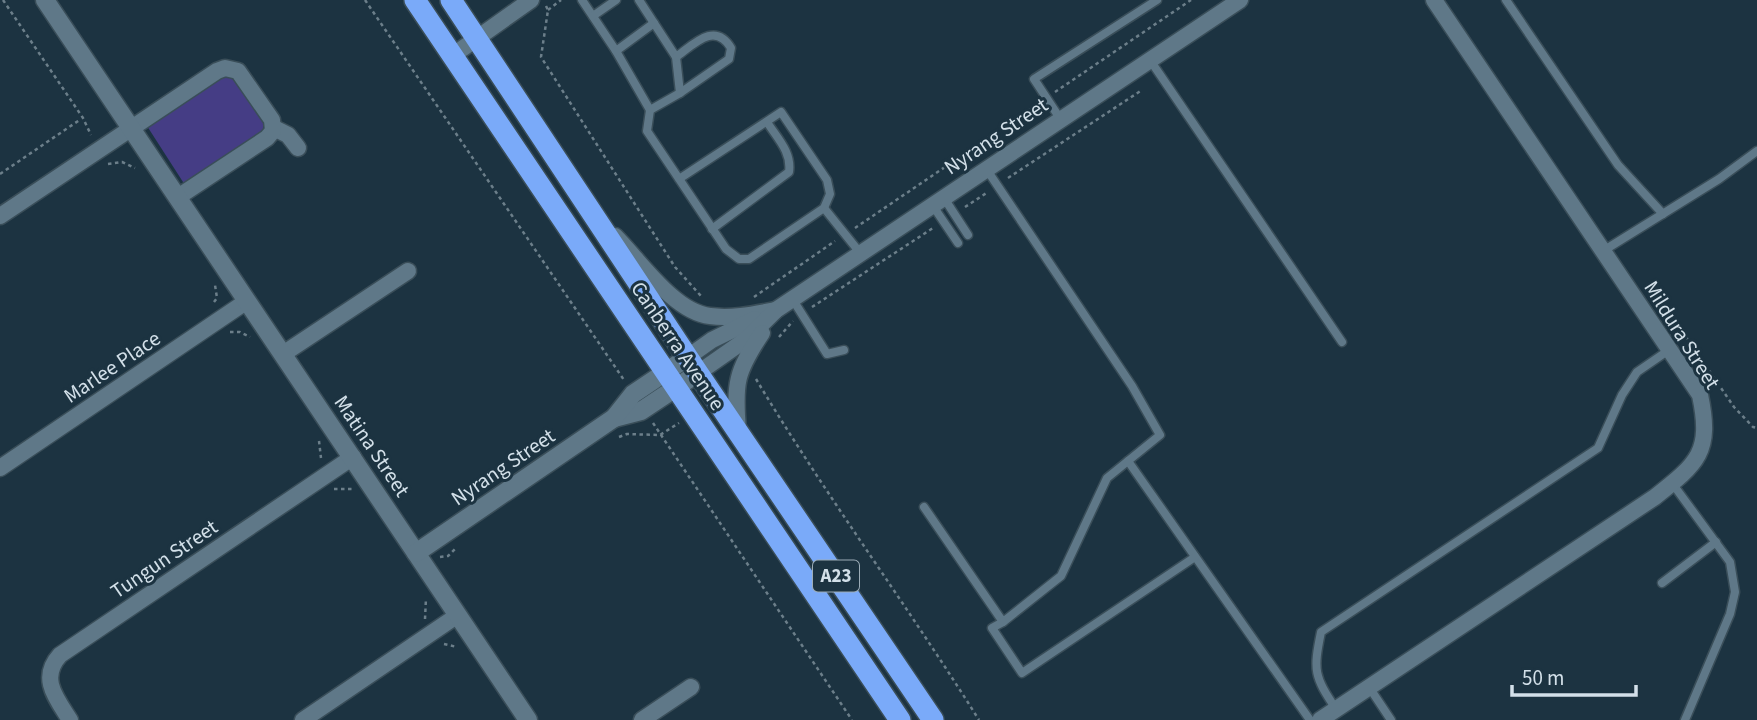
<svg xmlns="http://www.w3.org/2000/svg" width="1757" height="720" font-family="'Source Sans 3',sans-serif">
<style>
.green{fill:#453d85}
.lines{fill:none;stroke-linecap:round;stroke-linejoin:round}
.lane-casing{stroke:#3a4e59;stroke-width:11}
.street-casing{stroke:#3a4e59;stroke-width:19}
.secondary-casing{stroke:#3a4e59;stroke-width:21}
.highway-casing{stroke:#3a4e59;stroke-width:24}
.path{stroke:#6c7f8a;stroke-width:2.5;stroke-dasharray:3.5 3.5;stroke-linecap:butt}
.lane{stroke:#5f7888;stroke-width:8}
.street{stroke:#5f7888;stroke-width:16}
.secondary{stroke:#5f7888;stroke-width:18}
.highway{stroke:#7aaaf9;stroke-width:21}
.labels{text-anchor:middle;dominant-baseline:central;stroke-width:6;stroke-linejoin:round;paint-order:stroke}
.shield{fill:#1c3341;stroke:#9cacb7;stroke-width:2}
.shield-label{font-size:19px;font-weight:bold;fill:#d3e0e9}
.street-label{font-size:21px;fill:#d3e0e9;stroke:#1c3341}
</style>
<rect width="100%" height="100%" fill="#1c3341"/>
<!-- green -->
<polygon class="green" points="231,74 264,118 263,130 186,183 183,182 147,126 219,77"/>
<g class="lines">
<!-- lane casing -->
<g class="lane-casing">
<g id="lane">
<polyline points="582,0 616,51 650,110"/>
<polyline points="639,0 676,57 680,93"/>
<polyline points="1506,0 1618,165 1663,214"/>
<polyline points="593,16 616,0"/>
<polyline points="616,51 654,23"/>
<path d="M 676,57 C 694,44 715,21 731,48 L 729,59 L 680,93 L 650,110 L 647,131 L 726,249 L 739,259 L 749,259 L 824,208 L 830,194 L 827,180 L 781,112 L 679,179"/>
<polyline points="1150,60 1342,342"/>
<polyline points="1061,120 1034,79 1157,0"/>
<polyline points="944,198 968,235"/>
<polyline points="933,206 958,243"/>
<polyline points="824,208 861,254"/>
<path d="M 712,229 L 789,172 C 792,152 777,138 767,122"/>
<polyline points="1603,251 1719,179 1757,151"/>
<polyline points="793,300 827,354 844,350"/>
<polyline points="1128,461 1310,720"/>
<polyline points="1672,483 1730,562 1735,592 1730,614 1685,720"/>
<polyline points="924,507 1003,622 1061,576 1107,478 1160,435 1132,386 987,170"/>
<polyline points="1662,583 1716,542"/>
<polyline points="1003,622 992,628 1022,673 1195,557"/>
<polyline points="1369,687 1391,720"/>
<path d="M 1336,709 C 1314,676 1313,671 1321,632 L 1598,448 L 1622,395 L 1637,372 L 1669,350"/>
</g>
</g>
<!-- street casing -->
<g class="street-casing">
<g id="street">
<polyline points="452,56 531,0"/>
<polyline points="274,128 288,135 298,148"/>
<polyline points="0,216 217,71 225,68 238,71 272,120 273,131 267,138 178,197"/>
<path d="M 615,236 C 640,261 674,312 710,316 C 732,319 755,314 776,310"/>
<polyline points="283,354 408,271"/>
<polyline points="688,357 712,340 755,319"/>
<polyline points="698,373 748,338 776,310 1240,0"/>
<path d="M 738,430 C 734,383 736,372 762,333"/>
<polyline points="0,468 247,301"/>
<path d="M 70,720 C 56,698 39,678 60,655 L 353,457"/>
<polyline points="303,720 458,615"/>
<polyline points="642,720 691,687"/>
<path d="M 1320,720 L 1655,497 C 1698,463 1712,452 1700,395 L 1434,0"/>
</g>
</g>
<!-- secondary casing -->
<g class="secondary-casing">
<g id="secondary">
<polyline points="45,0 528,720"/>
<polyline points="614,418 641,411 698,373"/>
<polyline points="416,553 614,418 633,394 688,357"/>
</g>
</g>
<!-- highway casing -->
<g class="highway-casing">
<g id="highway">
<polyline points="415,0 900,720"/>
<polyline points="451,0 698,373 933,720"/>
</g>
</g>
<!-- path -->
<g class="path">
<polyline points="3,0 83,118 91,135"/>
<polyline points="365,0 624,380"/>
<polyline points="546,6 548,10 541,57 675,267 701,296"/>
<polyline points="548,10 561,0"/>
<polyline points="1055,92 1191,0"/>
<polyline points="108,164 122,162 135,168"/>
<polyline points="0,174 81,119"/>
<polyline points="1008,178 1142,90"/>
<polyline points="965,207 988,192"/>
<polyline points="855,228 1038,104"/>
<polyline points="1654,290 1734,407 1753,427 1757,428"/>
<polyline points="754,297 835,241"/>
<polyline points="214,302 217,298 215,285"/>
<polyline points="812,307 933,228"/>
<polyline points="230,332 240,332 250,337"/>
<polyline points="779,337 793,321"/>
<path d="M 756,379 C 826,496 907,605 979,720"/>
<polyline points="653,423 852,720"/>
<polyline points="619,437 627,434 660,435 679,423"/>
<polyline points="319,441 321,458"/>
<polyline points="334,489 352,489"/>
<polyline points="440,557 448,556 455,549"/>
<polyline points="425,619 426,598"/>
<polyline points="444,644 457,647"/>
</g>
<!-- lane -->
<use href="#lane" class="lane"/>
<!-- street -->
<use href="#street" class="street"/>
<!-- secondary -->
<use href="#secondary" class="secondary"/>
<!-- highway -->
<use href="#highway" class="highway"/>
</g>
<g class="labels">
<!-- shield labels -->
<rect class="shield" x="813" y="560.5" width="46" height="31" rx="5"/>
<g class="shield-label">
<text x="836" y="576">A23</text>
</g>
<!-- street labels -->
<g class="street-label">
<text transform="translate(996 136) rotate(-34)">Nyrang Street</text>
<text transform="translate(1682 335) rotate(58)">Mildura Street</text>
<text transform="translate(678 346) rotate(56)">Canberra Avenue</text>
<text transform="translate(112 367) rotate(-34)">Marlee Place</text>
<text transform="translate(372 446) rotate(56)">Matina Street</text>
<text transform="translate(503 467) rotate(-34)">Nyrang Street</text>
<text transform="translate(164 559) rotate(-34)">Tungun Street</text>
</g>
</g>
<!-- scale -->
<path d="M1512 685v10h124v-10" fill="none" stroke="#d3e0e9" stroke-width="3.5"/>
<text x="1522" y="685" font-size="21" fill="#d3e0e9" stroke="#1c3341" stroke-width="5" paint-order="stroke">50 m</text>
</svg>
